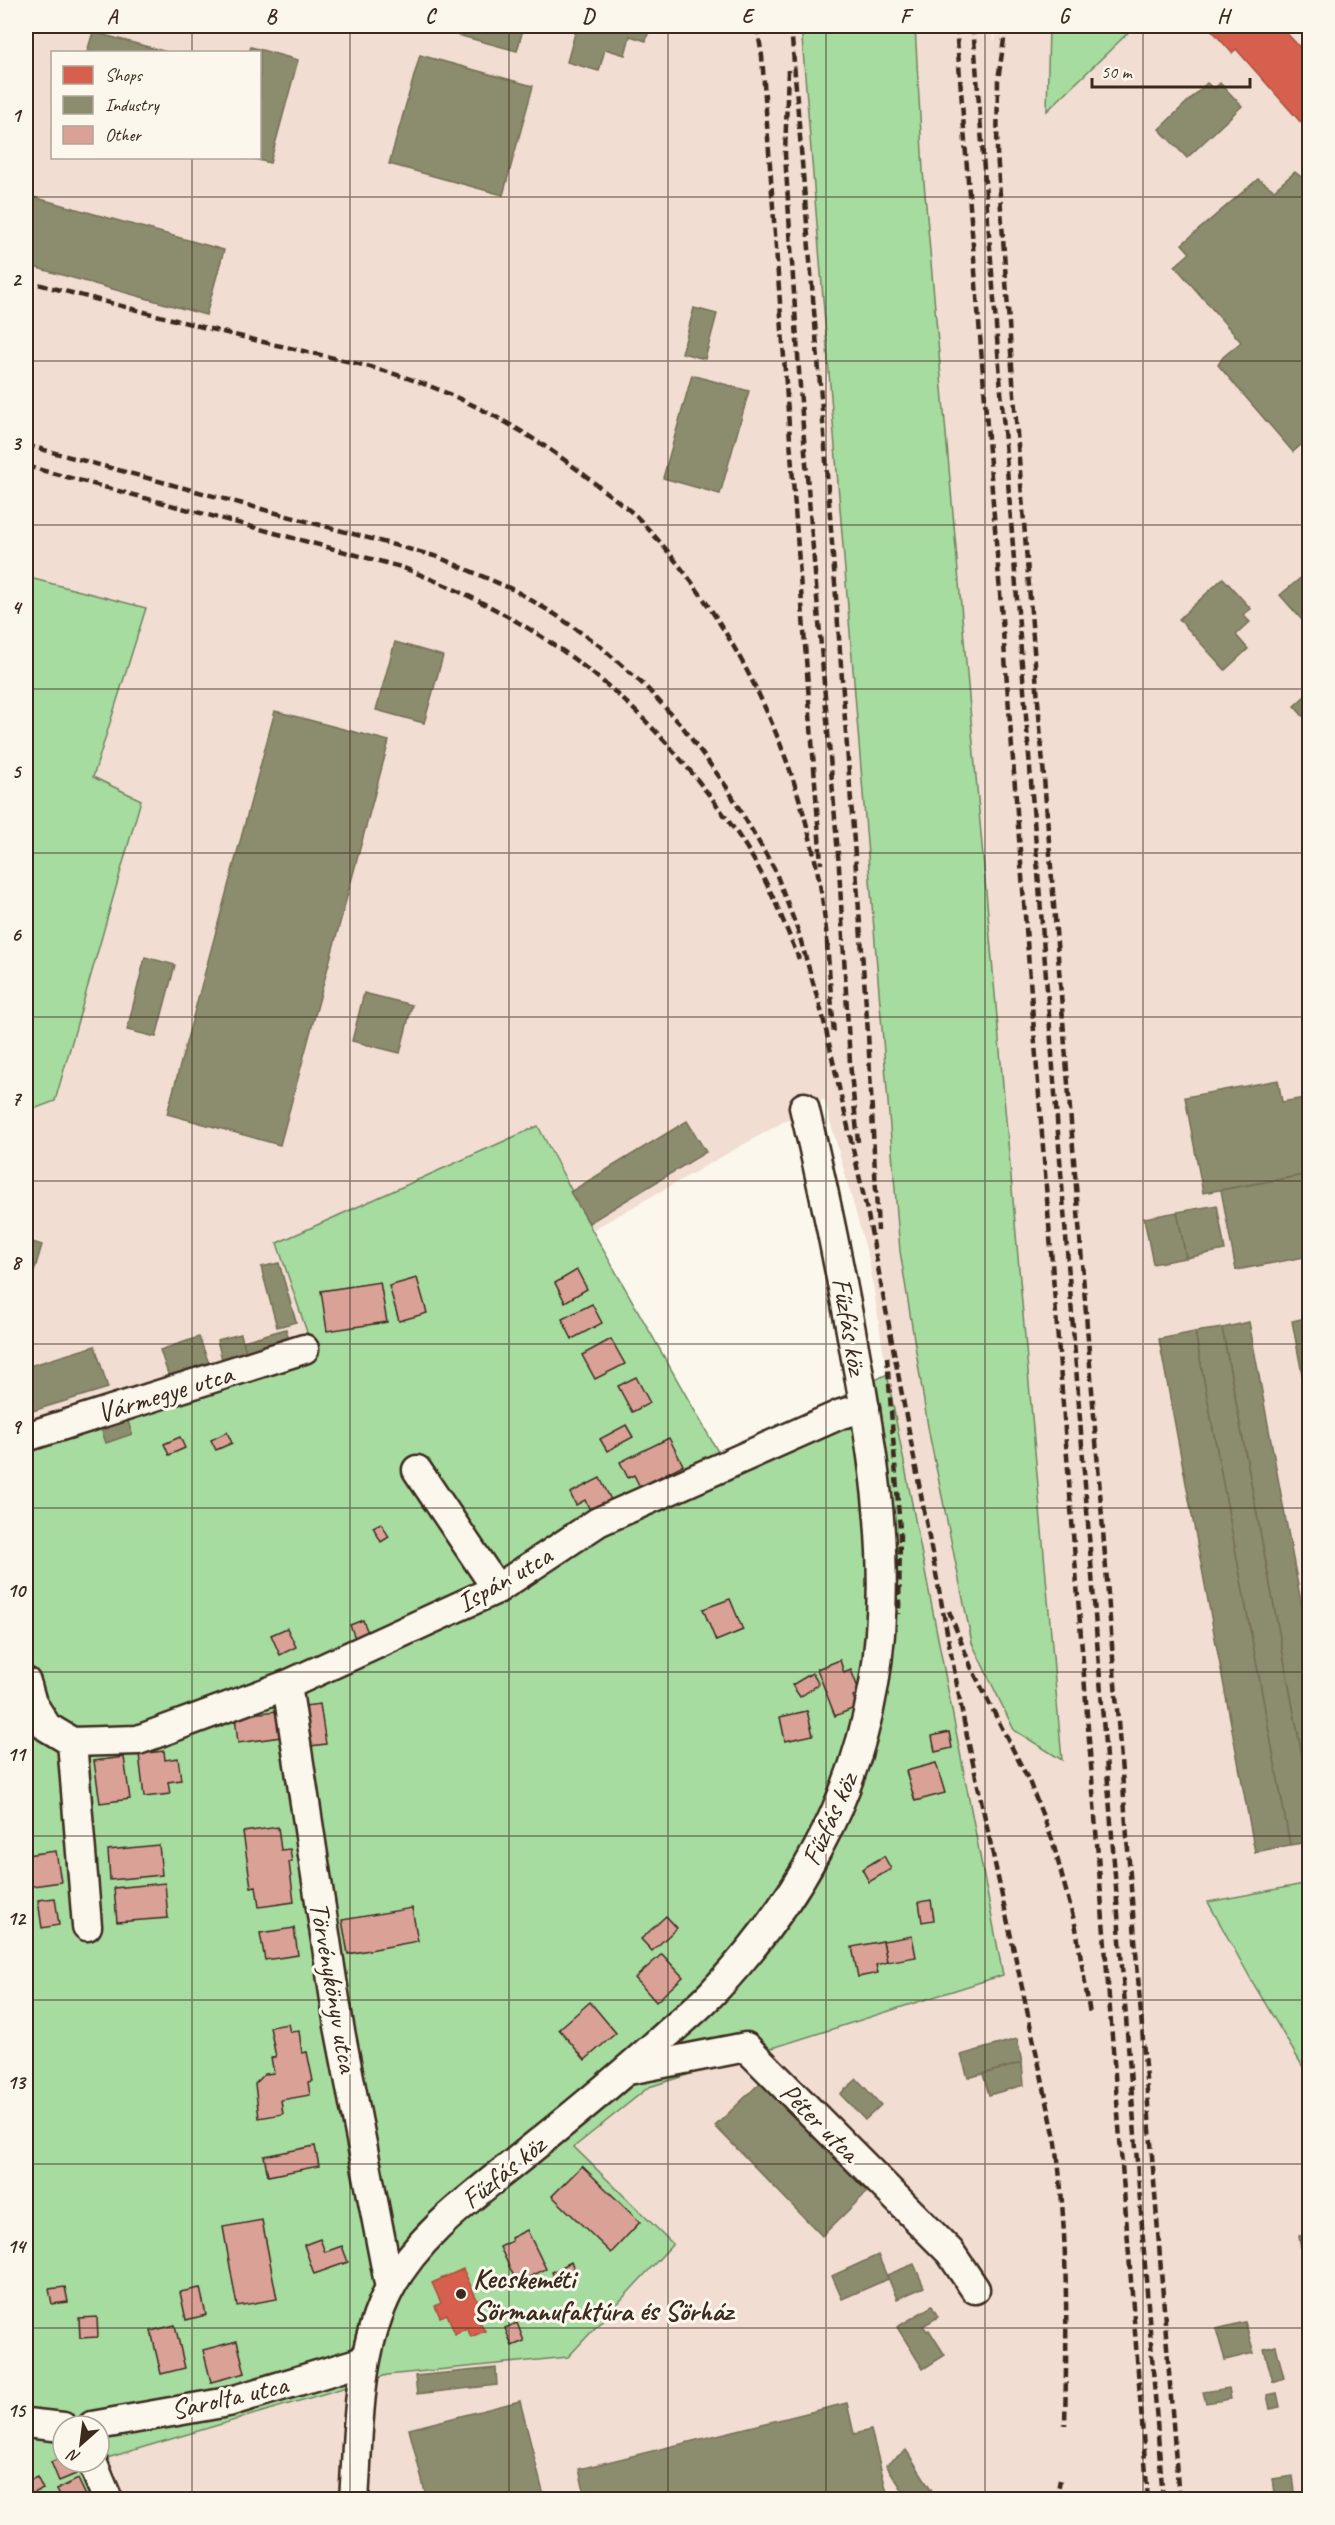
<svg xmlns="http://www.w3.org/2000/svg" width="1335" height="2525" font-family="Caveat,sans-serif">
<style>
.built{fill:#f1ddd2;fill-rule:evenodd}
.green{fill:#a6dca0;stroke:#70835f;stroke-width:1.5;fill-rule:evenodd}
.shops{fill:#d6604d;stroke:#a8503f;stroke-width:1.5}
.industry{fill:#8c8c6e;stroke:#746f56;stroke-width:1.5}
.building{fill:#daa197;stroke:#3b2a1e;stroke-width:1.5}
.lines{fill:none;stroke-linecap:round;stroke-linejoin:round}
.minor-casing{stroke:#3b2a1e;stroke-width:33}
.minor{stroke:#fbf7ec;stroke-width:28}
.rail{stroke:#3b2a1e;stroke-width:4.5;stroke-dasharray:9 4.5;stroke-linecap:butt}
.grid{fill:none;stroke:#3b2a1e;stroke-width:1.5;stroke-opacity:0.55}
.poi-dot{fill:#3b2a1e;stroke:#fbf7ec;stroke-width:2}
.labels{text-anchor:middle;dominant-baseline:central;stroke-width:6;stroke-linejoin:round;paint-order:stroke}
.street-label{font-size:28px;fill:#3b2a1e;stroke:#fbf7ec}
.poi-label{font-size:28px;font-weight:bold;fill:#3b2a1e;stroke:#fbf7ec;text-anchor:start}
.neatline{fill:none;stroke:#3b2a1e;stroke-width:2}
.grid-label{font-size:20px;text-anchor:middle;font-weight:bold;fill:#3b2a1e}
</style>
<rect width="100%" height="100%" fill="#fbf7ec"/>
<filter id="ink" filterUnits="userSpaceOnUse"><feTurbulence type="fractalNoise" baseFrequency=".0167" numOctaves="2"/><feDisplacementMap in="SourceGraphic" scale="12" xChannelSelector="R" yChannelSelector="G"/><feConvolveMatrix kernelMatrix="1 2 1 2 8 2 1 2 1" color-interpolation-filters="sRGB"/></filter>
<g filter="url(#ink)">
<!-- built -->
<path class="built" d="M 26,26 L 801,26 L 900,1251 L 929,1433 L 955,1564 L 923,171 L 915,26 L 992,26 L 994,42 L 998,26 L 1049,26 L 1047,110 L 1135,26 L 1309,26 L 1309,2499 L 123,2499 L 106,2458 L 387,2375 L 568,2357 L 673,2245 L 574,2147 L 649,2087 L 1003,1975 L 887,1374 L 869,1260 L 824,1099 L 592,1230 L 538,1126 L 314,1353 L 26,1448 L 26,1112 L 55,1101 L 141,800 L 93,777 L 146,609 L 26,577 ZM 52,52 L 260,52 L 260,158 L 52,158 Z"/>
<!-- green -->
<g class="green">
<polygon points="801,26 915,26 923,171 1062,1760 1014,1730 972,1643 929,1433 900,1251"/>
<polygon points="1049,26 1135,26 1047,111"/>
<polygon points="26,577 146,608 93,777 141,800 55,1101 26,1112"/>
<path d="M 538,1126 L 592,1230 L 721,1457 L 887,1374 L 1003,1975 L 649,2087 L 574,2147 L 673,2244 L 568,2357 L 387,2375 L 107,2458 L 123,2499 L 26,2499 L 26,1448 L 314,1353 L 277,1243 ZM 63,2426 L 99,2426 L 99,2462 L 63,2462 Z"/>
<polygon points="1309,1883 1310,1883 1309,2077 1253,1983 1208,1902"/>
</g>
<!-- shops -->
<g class="shops">
<polygon points="1208,26 1280,26 1310,58 1310,121 1304,126 1236,49 1232,53"/>
<polygon points="463,2269 486,2319 480,2322 485,2331 471,2337 467,2328 455,2334 447,2314 440,2317 435,2306 441,2303 432,2283"/>
</g>
<!-- industry -->
<g class="industry">
<polygon points="424,26 524,26 517,51"/>
<polygon points="577,26 650,26 646,41 630,36 625,55 605,49 599,71 567,62"/>
<polygon points="93,32 167,52 87,52"/>
<polygon points="251,47 298,60 270,163 251,158 260,158 260,52 249,52"/>
<polygon points="420,55 533,86 503,195 389,164"/>
<polygon points="1207,83 1214,89 1220,83 1242,106 1187,158 1159,129"/>
<polygon points="1295,172 1309,183 1303,192 1310,200 1310,437 1293,452 1218,365 1223,357 1241,342 1175,266 1190,253 1182,244 1258,179 1274,190"/>
<polygon points="26,195 224,250 206,315 26,265"/>
<polygon points="694,308 717,314 705,359 682,353"/>
<polygon points="692,375 749,391 720,494 663,478"/>
<polygon points="1310,570 1310,629 1280,595"/>
<polygon points="1223,578 1251,609 1243,615 1250,622 1236,635 1248,649 1225,670 1179,619"/>
<polygon points="395,642 443,656 424,723 376,710"/>
<polygon points="1305,696 1310,701 1310,724 1294,706"/>
<polygon points="275,711 389,741 280,1145 167,1114"/>
<polygon points="145,957 175,965 156,1037 127,1030"/>
<polygon points="364,993 412,1005 400,1053 352,1041"/>
<polygon points="1278,1080 1282,1102 1310,1097 1310,1174 1203,1193 1185,1097"/>
<polygon points="687,1121 706,1152 589,1223 570,1192"/>
<polygon points="1310,1174 1310,1256 1236,1270 1221,1190"/>
<polygon points="1217,1205 1225,1250 1186,1258 1177,1212"/>
<polygon points="1177,1212 1186,1258 1153,1264 1144,1218"/>
<polygon points="26,1240 42,1245 31,1282 26,1280"/>
<polygon points="279,1263 296,1322 277,1327 261,1267"/>
<polygon points="1310,1317 1310,1416 1292,1321"/>
<polygon points="1249,1322 1310,1650 1310,1799 1222,1328"/>
<polygon points="1222,1328 1310,1799 1310,1842 1290,1845 1195,1332"/>
<polygon points="286,1329 290,1344 247,1356 243,1341"/>
<polygon points="1195,1332 1290,1845 1255,1852 1159,1339"/>
<polygon points="241,1334 247,1356 223,1363 217,1340"/>
<polygon points="199,1337 210,1366 170,1380 160,1350"/>
<polygon points="95,1346 108,1388 26,1413 26,1367"/>
<polygon points="125,1411 132,1434 106,1443 98,1420"/>
<polygon points="1017,2039 1022,2063 968,2078 961,2055"/>
<polygon points="1022,2063 1024,2085 989,2095 983,2074"/>
<polygon points="857,2079 881,2105 865,2120 840,2094"/>
<polygon points="761,2082 867,2192 822,2236 715,2126"/>
<polygon points="1310,2234 1310,2267 1304,2268 1299,2236"/>
<polygon points="878,2255 888,2279 842,2299 832,2276"/>
<polygon points="914,2264 924,2287 897,2299 887,2275"/>
<polygon points="932,2306 938,2317 923,2326 927,2331 929,2330 945,2355 923,2369 897,2327"/>
<polygon points="1245,2322 1254,2353 1225,2360 1216,2329"/>
<polygon points="1276,2346 1284,2378 1273,2382 1264,2349"/>
<polygon points="496,2368 497,2385 417,2394 415,2376"/>
<polygon points="1229,2388 1231,2399 1206,2403 1203,2392"/>
<polygon points="1277,2393 1280,2407 1270,2409 1267,2395"/>
<polygon points="520,2401 545,2500 427,2500 409,2429"/>
<polygon points="847,2403 854,2434 871,2430 889,2500 586,2500 579,2469"/>
<polygon points="906,2450 938,2500 909,2500 886,2465"/>
<polygon points="1293,2476 1296,2500 1276,2500 1273,2479"/>
</g>
<!-- building -->
<g class="building">
<polygon points="577,1270 587,1289 565,1302 555,1283"/>
<polygon points="417,1278 427,1313 399,1321 389,1286"/>
<polygon points="380,1282 387,1322 327,1331 321,1291"/>
<polygon points="592,1304 602,1323 572,1339 562,1319"/>
<polygon points="611,1339 625,1364 595,1379 582,1355"/>
<polygon points="636,1377 650,1403 632,1412 618,1386"/>
<polygon points="626,1425 633,1437 607,1451 600,1439"/>
<polygon points="227,1432 232,1443 216,1450 211,1440"/>
<polygon points="180,1437 185,1448 169,1455 164,1444"/>
<polygon points="669,1438 683,1465 640,1487 634,1475 628,1478 620,1462"/>
<polygon points="600,1478 612,1502 591,1512 585,1500 576,1505 570,1493"/>
<polygon points="381,1523 389,1537 381,1542 373,1527"/>
<polygon points="730,1599 743,1630 716,1641 703,1609"/>
<polygon points="363,1620 368,1633 355,1638 350,1625"/>
<polygon points="287,1628 296,1647 280,1655 271,1635"/>
<polygon points="840,1660 844,1673 851,1670 860,1693 853,1696 857,1707 835,1716 817,1669"/>
<polygon points="812,1673 819,1684 800,1697 792,1685"/>
<polygon points="320,1704 326,1744 303,1747 297,1707"/>
<polygon points="277,1711 281,1737 238,1743 235,1716"/>
<polygon points="807,1711 813,1735 785,1741 780,1717"/>
<polygon points="949,1732 952,1748 935,1752 932,1736"/>
<polygon points="164,1751 165,1760 178,1758 181,1780 168,1782 170,1794 144,1797 139,1754"/>
<polygon points="124,1757 130,1799 100,1803 94,1761"/>
<polygon points="936,1763 945,1793 915,1801 906,1771"/>
<polygon points="278,1827 281,1850 290,1849 292,1862 289,1862 294,1902 259,1907 256,1886 251,1887 243,1832"/>
<polygon points="159,1845 162,1875 110,1880 108,1850"/>
<polygon points="56,1851 61,1882 26,1887 26,1855"/>
<polygon points="884,1856 891,1869 869,1882 862,1869"/>
<polygon points="165,1883 168,1918 117,1922 114,1888"/>
<polygon points="55,1898 59,1925 42,1928 38,1900"/>
<polygon points="931,1900 934,1920 922,1922 919,1902"/>
<polygon points="412,1908 418,1941 348,1954 342,1920"/>
<polygon points="666,1916 677,1928 652,1951 641,1939"/>
<polygon points="294,1928 298,1955 265,1960 260,1933"/>
<polygon points="912,1936 916,1957 887,1962 883,1941"/>
<polygon points="883,1941 887,1962 876,1965 878,1973 858,1977 852,1947"/>
<polygon points="662,1954 683,1977 656,2002 635,1978"/>
<polygon points="590,2002 616,2033 585,2060 559,2029"/>
<polygon points="288,2024 290,2032 299,2031 302,2053 307,2052 313,2081 308,2082 310,2095 281,2100 283,2114 259,2118 255,2084 265,2074 274,2073 271,2058 276,2057 270,2027"/>
<polygon points="315,2146 319,2166 268,2176 264,2156"/>
<polygon points="582,2166 640,2222 611,2253 552,2196"/>
<polygon points="262,2220 277,2299 237,2306 223,2227"/>
<polygon points="527,2230 546,2269 517,2283 500,2247 512,2241 511,2238"/>
<polygon points="320,2239 325,2252 342,2246 348,2262 314,2274 304,2245"/>
<polygon points="571,2262 577,2274 557,2284 552,2272"/>
<polygon points="65,2287 68,2302 52,2304 49,2289"/>
<polygon points="200,2288 206,2315 186,2320 180,2292"/>
<polygon points="97,2317 98,2337 80,2338 79,2318"/>
<polygon points="517,2323 524,2341 512,2346 505,2328"/>
<polygon points="175,2325 185,2368 161,2374 151,2331"/>
<polygon points="237,2341 245,2373 211,2382 203,2350"/>
<polygon points="63,2457 63,2462 71,2462 76,2474 59,2481 51,2462"/>
<polygon points="37,2477 43,2489 26,2496 26,2482"/>
<polygon points="78,2479 88,2500 61,2500 56,2490"/>
</g>
<g class="lines">
<!-- minor casing -->
<g class="minor-casing">
<g id="minor">
<polyline points="26,1437 304,1349"/>
<polyline points="417,1470 497,1589"/>
<polyline points="26,1682 32,1703 47,1727 72,1742 138,1740 287,1685 497,1589 598,1522 841,1414 865,1408"/>
<polyline points="287,1685 339,2026 390,2288"/>
<polyline points="72,1742 87,1926"/>
<polyline points="628,2070 746,2047 950,2252 975,2289"/>
<polyline points="26,2423 63,2427"/>
<polyline points="92,2426 228,2402 364,2361"/>
<polyline points="92,2462 108,2500"/>
<path d="M 354,2500 C 359,2429 356,2353 390,2288 C 422,2229 481,2191 531,2149 C 577,2112 622,2075 666,2035 C 682,2021 699,2007 713,1992 C 796,1904 853,1805 874,1684 C 893,1571 874,1454 853,1342 C 839,1264 823,1185 804,1107"/>
</g>
</g>
<!-- minor -->
<use href="#minor" class="minor"/>
<!-- rail -->
<g class="rail">
<polyline points="757,26 762,56 821,864"/>
<polyline points="791,26 824,434 868,1033 878,1231"/>
<polyline points="956,26 1148,2500"/>
<polyline points="973,26 1163,2500"/>
<polyline points="1006,26 998,80 997,152 1014,395 1179,2500"/>
<polyline points="788,70 785,154 801,402 839,867 850,1063 858,1142"/>
<path d="M 26,281 C 103,301 181,322 259,341 C 318,355 381,366 437,389 C 498,414 553,448 603,490 C 615,499 628,508 639,519 C 732,617 792,742 818,874 C 823,898 825,923 828,948"/>
<path d="M 26,445 L 438,557 L 514,590 L 556,615 L 600,646 L 645,686 L 682,726 L 726,786 L 774,868 L 798,931 L 823,1017 L 868,1215 L 964,1722 L 1056,2143 C 1068,2236 1067,2331 1065,2425"/>
<path d="M 26,466 L 401,567 C 524,614 617,677 699,782 C 721,810 743,839 760,871 C 775,899 787,930 799,959"/>
<polyline points="827,942 834,1035"/>
<polyline points="887,1357 900,1530 899,1614"/>
<polyline points="949,1611 971,1667 1029,1781 1052,1839 1076,1928 1090,2014"/>
<polyline points="1056,2500 1060,2480"/>
</g>
</g>
</g>
<!-- grid -->
<path class="grid" d="M 192,26 L 192,52M 350,26 L 350,2500M 509,26 L 509,2500M 668,26 L 668,2500M 826,26 L 826,2500M 985,26 L 985,2500M 1143,26 L 1143,2500M 192,158 L 192,2500M 26,197 L 1310,197M 26,361 L 1310,361M 26,525 L 1310,525M 26,689 L 1310,689M 26,853 L 1310,853M 26,1017 L 1310,1017M 26,1181 L 1310,1181M 26,1344 L 1310,1344M 26,1508 L 1310,1508M 26,1672 L 1310,1672M 26,1836 L 1310,1836M 26,2000 L 1310,2000M 26,2164 L 1310,2164M 26,2328 L 1310,2328"/>
<!-- markers -->
<circle class="poi-dot" cx="461" cy="2294" r="6"/>
<g class="labels">
<!-- street labels -->
<g class="street-label">
<text transform="translate(850 1326) rotate(80)">Fűzfás köz</text>
<text transform="translate(165 1393) rotate(-17)">Vármegye utca</text>
<text transform="translate(504 1579) rotate(-30)">Ispán utca</text>
<text transform="translate(829 1819) rotate(-66)">Fűzfás köz</text>
<text transform="translate(334 1987) rotate(80)">Törvénykönyv utca</text>
<text transform="translate(820 2122) rotate(45)">Péter utca</text>
<text transform="translate(503 2172) rotate(-39)">Fűzfás köz</text>
<text transform="translate(229 2397) rotate(-13)">Sarolta utca</text>
</g>
<!-- poi labels -->
<g class="poi-label">
<text x="473" y="2278">Kecskeméti<tspan x="473" dy="32">Sörmanufaktúra és Sörház</tspan></text>
</g>
</g>
<!-- margin -->
<rect width="1335" height="2525" fill="none" stroke="#fbf7ec" stroke-width="66"/>
<!-- legend -->
<rect x="51" y="51" width="210" height="108" fill="#fbf7ec" stroke="#aea59a" stroke-width="1.5"/>
<rect x="63" y="66" width="30" height="18" fill="#d6604d" stroke="#aea59a" stroke-width="1.5"/>
<text x="105" y="81" font-size="18" fill="#3b2a1e">Shops</text>
<rect x="63" y="96" width="30" height="18" fill="#8c8c6e" stroke="#aea59a" stroke-width="1.5"/>
<text x="105" y="111" font-size="18" fill="#3b2a1e">Industry</text>
<rect x="63" y="126" width="30" height="18" fill="#daa197" stroke="#aea59a" stroke-width="1.5"/>
<text x="105" y="141" font-size="18" fill="#3b2a1e">Other</text>
<!-- north arrow -->
<g transform="translate(81 2444) rotate(208)"><circle r="28" fill="#fbf7ec" stroke="#aea59a" stroke-width="1.5"/>
<path d="M0-4.5L10 22L0 15L-10 22Z" fill="#3b2a1e"/>
<text y="-9" font-size="16" font-weight="bold" text-anchor="middle" fill="#3b2a1e">N</text>
</g>
<!-- scale -->
<path d="M1092 78v9h158v-9" fill="none" stroke="#3b2a1e" stroke-width="3"/>
<text x="1101" y="78" font-size="18" fill="#3b2a1e" stroke="#fbf7ec" stroke-width="4.5" paint-order="stroke">50 m</text>
<rect x="33" y="33" width="1269" height="2459" class="neatline"/>
<g class="grid-label">
<text x="112" y="23">A</text>
<text x="271" y="23">B</text>
<text x="430" y="23">C</text>
<text x="588" y="23">D</text>
<text x="747" y="23">E</text>
<text x="905" y="23">F</text>
<text x="1064" y="23">G</text>
<text x="1223" y="23">H</text>
<text x="16" y="122">1</text>
<text x="16" y="286">2</text>
<text x="16" y="450">3</text>
<text x="16" y="614">4</text>
<text x="16" y="778">5</text>
<text x="16" y="941">6</text>
<text x="16" y="1105">7</text>
<text x="16" y="1269">8</text>
<text x="16" y="1433">9</text>
<text x="16" y="1597">10</text>
<text x="16" y="1761">11</text>
<text x="16" y="1925">12</text>
<text x="16" y="2089">13</text>
<text x="16" y="2253">14</text>
<text x="16" y="2417">15</text>
</g>
</svg>
